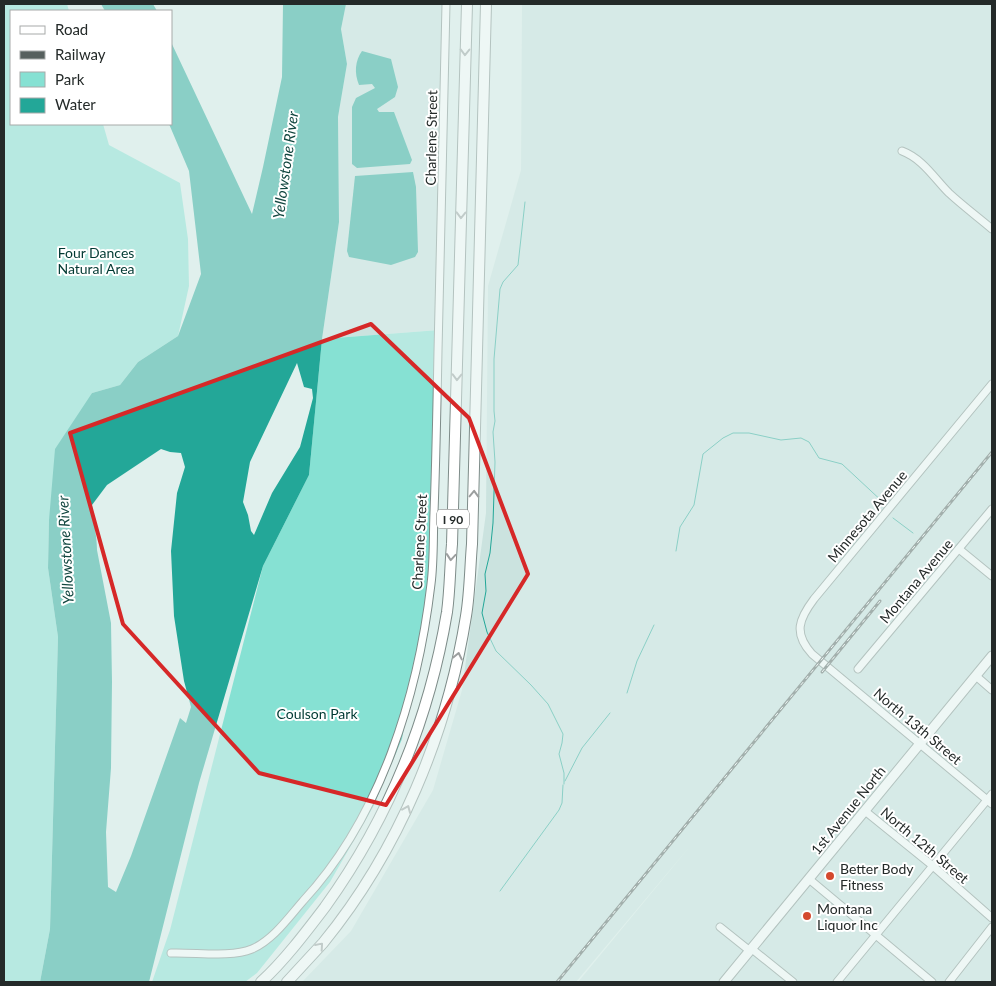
<svg xmlns="http://www.w3.org/2000/svg" width="996" height="986" font-family="Lato,sans-serif">
<style>
.built{fill:#cbe3df}
.green{fill:#86e1d3}
.water{fill:#23a798;fill-rule:evenodd}
.lines{fill:none;stroke-linecap:round;stroke-linejoin:round}
.stream{stroke:#23a798;stroke-width:1}
.minor-casing{stroke:#7e8c89;stroke-width:9}
.major-casing{stroke:#7e8c89;stroke-width:11}
.highway-casing{stroke:#7e8c89;stroke-width:12}
.minor{stroke:#fff;stroke-width:7}
.major{stroke:#fff;stroke-width:9}
.highway{stroke:#fff;stroke-width:10}
.rail-casing{stroke:#57605e;stroke-width:3}
.rail{stroke:#fff;stroke-width:1;stroke-dasharray:4;stroke-linecap:butt}
.oneway{stroke:#9c9f9f}
.marked{fill:none;stroke:#d62828;stroke-width:4;stroke-linejoin:round}
.poi-dot{fill:#d4492e;stroke:#fff;stroke-width:2}
.labels{text-anchor:middle;dominant-baseline:central;stroke-width:4;stroke-linejoin:round;paint-order:stroke}
.shield{fill:#fff;stroke:#666a69;stroke-width:1}
.shield-label{font-size:12px;font-weight:bold;fill:#242a29}
.street-label{font-size:14px;fill:#242a29;stroke:#fff}
.park-label{font-size:14px;fill:#003932;stroke:#fff}
.poi-label{font-size:14px;fill:#242a29;stroke:#fff;text-anchor:start}
.water-label{font-size:15px;font-style:italic;fill:#124740;stroke:#fff}
</style>
<rect width="100%" height="100%" fill="#e0f0ed"/>
<!-- built -->
<g class="built">
<polygon points="346,4 442,4 437,181 439,330 322,339 339,222 338,117 347,64 341,29"/>
<polygon points="522,4 992,4 992,982 578,982 691,845 576,982 302,982 351,931 433,790 462,690 486,513 488,286 521,170"/>
</g>
<!-- green -->
<g class="green">
<polygon points="4,4 67,4 69,11 11,11 11,124 103,124 109,145 180,183 188,239 189,286 178,336 138,362 120,385 92,393 49,520 48,568 58,637 50,929 40,982 4,982"/>
<polygon points="439,330 431,581 402,739 373,807 330,882 257,973 245,982 152,982 170,930 263,566 309,475 322,339"/>
</g>
<!-- water -->
<g class="water">
<polygon points="101,4 153,4 157,11 105,11"/>
<path d="M 283,4 L 346,4 L 341,29 L 347,64 L 338,117 L 339,222 L 322,339 L 309,475 L 263,566 L 199,783 L 149,982 L 40,982 L 50,929 L 58,637 L 48,568 L 49,520 L 55,449 L 92,393 L 120,385 L 138,362 L 178,336 L 201,274 L 189,171 L 169,124 L 171,124 L 171,42 L 252,214 L 263,167 L 282,77 ZM 297,363 L 304,387 L 312,389 L 313,398 L 300,447 L 272,493 L 254,535 L 251,531 L 248,515 L 243,502 L 250,462 ZM 161,449 L 170,452 L 181,453 L 185,467 L 177,493 L 171,551 L 174,616 L 184,681 L 191,707 L 186,723 L 180,718 L 131,856 L 116,892 L 108,887 L 106,832 L 111,768 L 112,682 L 111,623 L 97,550 C 97,535 93,520 92,505 L 107,485 Z"/>
<path d="M 362,51 L 391,59 L 398,87 L 395,97 L 377,109 L 379,112 L 394,112 L 412,160 L 410,164 L 357,168 L 352,164 L 352,107 L 356,98 L 375,88 L 372,84 L 359,85 C 354,73 355,61 362,51 Z"/>
<polygon points="413,172 416,187 418,252 415,257 391,265 349,257 347,251 355,176"/>
</g>
<g class="lines">
<!-- stream -->
<g class="stream">
<polyline points="525,202 518,265 503,282 500,289 494,359 494,411 495,421 493,432 495,462 493,523 490,553 485,574 486,591 482,613 487,632 496,651 531,685 548,704 563,734 562,743 559,754 564,773 564,784"/>
<polyline points="893,518 913,533"/>
<polyline points="676,551 680,527 694,505 703,454 723,438 733,433 749,433 781,440 801,438 809,442 819,458 842,464 885,504"/>
<polyline points="627,693 637,661 654,625"/>
<polyline points="565,781 582,748 610,713"/>
<polyline points="500,891 559,810 562,803 563,785"/>
</g>
<!-- minor casing -->
<g class="minor-casing">
<g id="minor">
<path d="M 902,151 C 923,159 934,178 949,193 C 963,206 978,217 992,229"/>
<path d="M 992,384 L 814,599 C 799,619 793,633 812,654 L 992,804"/>
<polyline points="959,549 992,576"/>
<polyline points="858,669 992,509"/>
<polyline points="976,676 992,690"/>
<polyline points="865,811 933,866 992,918"/>
<polyline points="809,879 932,982"/>
<polyline points="720,927 750,951"/>
<polyline points="752,949 793,982"/>
<path d="M 171,953 C 196,952 230,958 252,949 C 273,940 289,917 303,901 C 381,817 418,695 431,584 C 434,561 433,537 434,513 C 436,459 437,405 438,351 C 441,235 444,119 446,4"/>
<polyline points="837,982 992,794"/>
<polyline points="949,982 992,927"/>
</g>
</g>
<!-- major casing -->
<g class="major-casing">
<polyline id="major" points="724,982 992,656"/>
</g>
<!-- highway casing -->
<g class="highway-casing">
<g id="highway">
<path d="M 261,982 C 284,961 306,932 325,907 C 389,818 429,720 447,612 C 450,590 450,566 452,544 L 467,4"/>
<path d="M 287,982 C 299,969 311,956 323,943 C 399,850 447,734 466,616 C 470,592 470,567 472,544 L 486,4"/>
</g>
</g>
<!-- minor -->
<use href="#minor" class="minor"/>
<!-- major -->
<use href="#major" class="major"/>
<!-- highway -->
<use href="#highway" class="highway"/>
<!-- rail casing -->
<g class="rail-casing">
<g id="rail">
<polyline points="822,672 880,601"/>
<polyline points="557,982 992,452"/>
</g>
</g>
<!-- rail -->
<use href="#rail" class="rail"/>
</g>
<!-- one-way arrows -->
<defs><path id="oneway-chevron" d="M-2-3.5L2.5 0L-2 3.5" fill="none" stroke-width="1.6" stroke-linecap="round" stroke-linejoin="round" transform="scale(1.25)"/></defs>
<g class="oneway">
<use href="#oneway-chevron" transform="translate(465 52) rotate(91)"/>
<use href="#oneway-chevron" transform="translate(461 215) rotate(91)"/>
<use href="#oneway-chevron" transform="translate(457 377) rotate(91)"/>
<use href="#oneway-chevron" transform="translate(474 494) rotate(-88)"/>
<use href="#oneway-chevron" transform="translate(451 557) rotate(95)"/>
<use href="#oneway-chevron" transform="translate(458 656) rotate(-78)"/>
<use href="#oneway-chevron" transform="translate(407 809) rotate(-67)"/>
<use href="#oneway-chevron" transform="translate(320 946) rotate(-49)"/>
</g>
<!-- marked area -->
<path d="M0 0H996V986H0ZM 371,324 L 469,418 L 528,574 L 386,805 L 259,773 L 123,624 L 70,433 Z" fill="#e0f0ed" fill-opacity=".55" fill-rule="evenodd"/>
<path class="marked" d="M 371,324 L 469,418 L 528,574 L 386,805 L 259,773 L 123,624 L 70,433 Z"/>
<!-- markers -->
<g class="poi-dot">
<circle cx="830" cy="876" r="5"/>
<circle cx="807" cy="916" r="5"/>
</g>
<g class="labels">
<!-- shield labels -->
<rect class="shield" x="437" y="509.5" width="32" height="19" rx="4"/>
<g class="shield-label">
<text x="453" y="519">I 90</text>
</g>
<!-- street labels -->
<g class="street-label">
<text transform="translate(431 138) rotate(-89)">Charlene Street</text>
<text transform="translate(867 516) rotate(-50)">Minnesota Avenue</text>
<text transform="translate(419 542) rotate(-87)">Charlene Street</text>
<text transform="translate(916 581) rotate(-50)">Montana Avenue</text>
<text transform="translate(918 726) rotate(40)">North 13th Street</text>
<text transform="translate(848 810) rotate(-51)">1st Avenue North</text>
<text transform="translate(925 845) rotate(40)">North 12th Street</text>
</g>
<!-- park labels -->
<g class="park-label">
<text x="96" y="252">Four Dances<tspan x="96" dy="16">Natural Area</tspan></text>
<text x="317" y="713">Coulson Park</text>
</g>
<!-- poi labels -->
<g class="poi-label">
<text x="840" y="868">Better Body<tspan x="840" dy="16">Fitness</tspan></text>
<text x="817" y="908">Montana<tspan x="817" dy="16">Liquor Inc</tspan></text>
</g>
<!-- water labels -->
<g class="water-label">
<text transform="translate(285 165) rotate(-82)">Yellowstone River</text>
<text transform="translate(65 550) rotate(-93)">Yellowstone River</text>
</g>
</g>
<!-- border -->
<rect width="996" height="986" fill="none" stroke="#242a29" stroke-width="10"/>
<!-- legend -->
<rect x="10" y="10" width="162" height="115" fill="#ffffff" stroke="#a7aaa9"/>
<rect x="20" y="26" width="25" height="8" fill="#ffffff" stroke="#a7aaa9"/>
<text x="55" y="35" font-size="15" fill="#242a29">Road</text>
<rect x="20" y="51" width="25" height="8" fill="#57605e" stroke="#a7aaa9"/>
<text x="55" y="60" font-size="15" fill="#242a29">Railway</text>
<rect x="20" y="72" width="25" height="15" fill="#86e1d3" stroke="#a7aaa9"/>
<text x="55" y="85" font-size="15" fill="#242a29">Park</text>
<rect x="20" y="98" width="25" height="15" fill="#23a798" stroke="#a7aaa9"/>
<text x="55" y="110" font-size="15" fill="#242a29">Water</text>
</svg>
